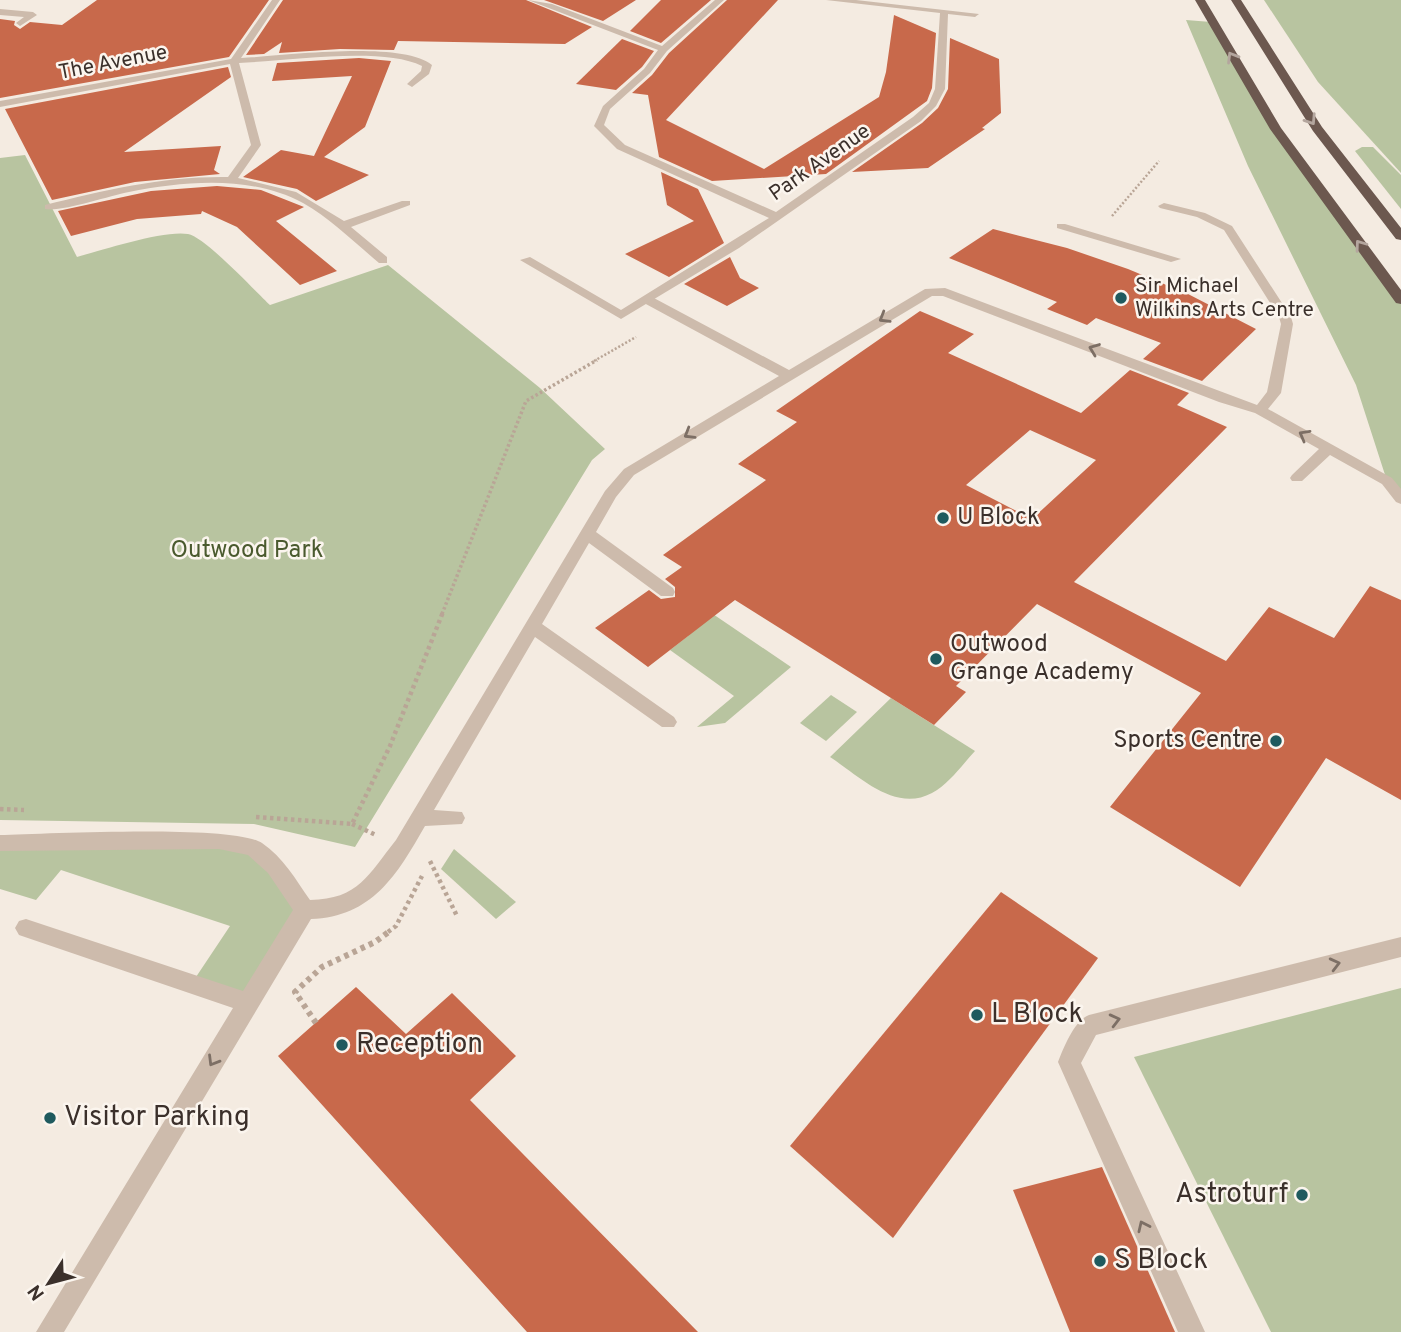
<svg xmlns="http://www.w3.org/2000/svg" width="1401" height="1332" font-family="Overpass,sans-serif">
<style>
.green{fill:#b8c4a0}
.building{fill:#c8694b;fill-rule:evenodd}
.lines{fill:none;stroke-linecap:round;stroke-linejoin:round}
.path-far3{stroke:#b9a596;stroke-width:2.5;stroke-dasharray:2 2;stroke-linecap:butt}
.path-far2{stroke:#b9a596;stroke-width:3.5;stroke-dasharray:2.5 2.5;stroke-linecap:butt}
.path-far1{stroke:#b9a596;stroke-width:4.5;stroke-dasharray:3.5 3.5;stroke-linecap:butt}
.path{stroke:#b9a596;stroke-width:6;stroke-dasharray:4.5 4.5;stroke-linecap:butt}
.service{fill:#cdbbac;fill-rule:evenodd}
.minor{fill:#cdbbac;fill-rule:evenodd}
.trunk{fill:#6c584f;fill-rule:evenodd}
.oneway{stroke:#b4a69e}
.oneway2{stroke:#7d6f65}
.poi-dot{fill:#1f5a5e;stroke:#fbf5ee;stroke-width:2.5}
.labels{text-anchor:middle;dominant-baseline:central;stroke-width:5;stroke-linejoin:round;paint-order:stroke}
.far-street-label{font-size:21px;fill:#3b302b;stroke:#fbf5ee}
.far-poi-label{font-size:21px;fill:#3b302b;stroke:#fbf5ee;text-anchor:start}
.poi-label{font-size:24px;fill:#3b302b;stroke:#fbf5ee;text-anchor:start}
.park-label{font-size:24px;fill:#4a5a2e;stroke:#fbf5ee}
.near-poi-label{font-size:28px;fill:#3b302b;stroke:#fbf5ee;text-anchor:start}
</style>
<rect width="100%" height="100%" fill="#f4ebe1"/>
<!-- green -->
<g class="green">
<polygon points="1264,0 1401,0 1401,173 1318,82"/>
<polygon points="1186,20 1211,22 1276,129 1401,300 1401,499 1387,481 1356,385 1248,166"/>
<polygon points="1362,147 1373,147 1401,175 1401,209 1355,151"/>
<path d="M 25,155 L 77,257 C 103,250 163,230 188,234 C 205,237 255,291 270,305 L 388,265 L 540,388 L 605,449 L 592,460 L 355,847 L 254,824 L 0,820 L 0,158 Z"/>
<polygon points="707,610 791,667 725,723 697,727 734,696 670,650 688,636"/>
<polygon points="831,695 857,712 826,741 800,723"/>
<path d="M 891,698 L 975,751 C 962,765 949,784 932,793 C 895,813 859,776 830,757 Z"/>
<polygon points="0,848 254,848 305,910 248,1003 192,983 230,926 61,870 36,900 0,889"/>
<polygon points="454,849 516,902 496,919 441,869"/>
<polygon points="1401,988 1401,1332 1271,1332 1134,1057"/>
</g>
<!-- building -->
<g class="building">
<polygon points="97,0 269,0 229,57 0,98 0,19 15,21 14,25 20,29 30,22 62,25"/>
<polygon points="283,0 526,0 592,27 565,44 398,41 394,50 340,49 279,53 282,42 264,54 246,55"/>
<polygon points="544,0 636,0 603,21"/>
<polygon points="661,0 711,0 661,43 630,31"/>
<polygon points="727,0 778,0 666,120 764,169 879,97 886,72 894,15 936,33 932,88 927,101 826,174 712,181 659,157 648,95 632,93 652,75 669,53"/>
<polygon points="950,38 999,59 1001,113 982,128 985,129 928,168 852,172 922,123 938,108 948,89"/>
<polygon points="622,39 654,51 642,67 616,90 576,84"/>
<polygon points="359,58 391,61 365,127 324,157 369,175 316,201 297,189 243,177 281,150 314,156 352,76 272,81 277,63"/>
<polygon points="228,67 231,77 124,152 221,146 214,170 220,174 135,182 52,200 5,109"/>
<polygon points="661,172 698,189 724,243 669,277 625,254 694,221 667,205"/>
<polygon points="217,186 261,190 304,207 276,221 337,271 300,285 237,227 202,211 201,214 137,219 71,236 58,211 151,191"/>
<polygon points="993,229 1067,248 1128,269 1188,294 1256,329 1202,381 1143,359 1161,343 1096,318 1087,325 1047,309 1057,302 949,258"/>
<polygon points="730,257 740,278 759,288 727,306 684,284"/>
<path d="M 920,311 L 974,334 L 948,353 L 1081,413 L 1130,370 L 1189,393 L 1177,405 L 1227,427 L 1074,582 L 1226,661 L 1269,607 L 1334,638 L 1370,586 L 1401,600 L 1401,800 L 1326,758 L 1240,887 L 1110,807 L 1201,693 L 1037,604 L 956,686 L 966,692 L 934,725 L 735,600 L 648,667 L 595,628 L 649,590 L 661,599 L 675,597 L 675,587 L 665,579 L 682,567 L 663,555 L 766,480 L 738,464 L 797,422 L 776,411 ZM 1030,430 L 1096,460 L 1032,519 L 966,485 Z"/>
<polygon points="1001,892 1098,958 893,1238 790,1146"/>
<polygon points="356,987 406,1034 452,993 516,1056 470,1100 698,1332 527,1332 278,1056"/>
<polygon points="1102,1167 1175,1332 1070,1332 1013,1190"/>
</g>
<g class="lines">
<!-- path-far3 -->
<g class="path-far3">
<polyline points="1112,216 1159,161"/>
<polyline points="594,361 636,337"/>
</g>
<!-- path-far2 -->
<polyline class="path-far2" points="442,614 526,401 597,360"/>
<!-- path-far1 -->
<g class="path-far1">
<polyline points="0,809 24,810"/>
<polyline points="256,817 352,824 390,746 443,612"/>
<polyline points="352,824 376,835"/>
<polyline points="430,861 457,916"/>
<polyline points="388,932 396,926 422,876"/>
</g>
<!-- path -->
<polyline class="path" points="316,1023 295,992 322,967 375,942 390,931"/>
<!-- service -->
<g class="service">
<path d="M 1164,203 L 1205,213 L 1232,226 L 1291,317 L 1293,324 L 1281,393 L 1268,409 L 1392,478 L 1401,489 L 1401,504 L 1396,502 L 1382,484 L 1330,455 L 1302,481 L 1292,481 L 1290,478 L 1292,475 L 1319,449 L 1255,413 L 1219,402 L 943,296 L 932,296 L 634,475 L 616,497 L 596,532 L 673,588 L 675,592 L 673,596 L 661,596 L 589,543 L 542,624 L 674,717 L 677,722 L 674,727 L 662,727 L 535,637 L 434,810 L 462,812 L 465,818 L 462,824 L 425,826 C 397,875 372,917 311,919 L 64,1332 L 36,1332 L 233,1008 L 19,935 L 15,928 L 19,921 L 26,919 L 243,991 L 293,910 L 268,873 L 248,855 L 219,849 L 0,851 L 0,835 C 45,834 233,824 262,843 C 283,857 296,880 310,900 C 359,899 368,875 396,840 L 605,491 L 624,469 L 779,376 L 644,303 L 644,297 L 652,297 L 789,370 L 925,289 L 945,288 L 1257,405 L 1267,392 L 1281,324 L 1279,317 L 1224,230 L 1197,217 L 1160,208 L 1158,206 Z"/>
<polygon points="1057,224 1065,224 1181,259 1171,262 1057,228"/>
<path d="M 1401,937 L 1401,957 L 1096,1035 L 1081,1063 L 1205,1332 L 1178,1332 L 1058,1062 C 1064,1047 1074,1021 1089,1015 Z"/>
</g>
<!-- minor -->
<g class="minor">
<path d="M 272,0 L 280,0 L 241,58 C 283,56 401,40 432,65 L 429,74 L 412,87 L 407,84 L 421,71 L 422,66 C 383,46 286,61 239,63 L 261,145 L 238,178 L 296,192 L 344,221 L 402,201 L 410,201 L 410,205 L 351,227 L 387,257 L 387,263 L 379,263 C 354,242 331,219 303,203 C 251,175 185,181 129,192 C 108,196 63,212 45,209 L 45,205 C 105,190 165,176 228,177 L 251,145 L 230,64 L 0,107 L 0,101 L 231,59 Z"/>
<polygon points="528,0 552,4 662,46 715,0 724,0 667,51 650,73 610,109 604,125 625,145 776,212 913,117 929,103 935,89 940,13 826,0 856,0 979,14 975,17 948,14 945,89 936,106 921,121 739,248 621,319 520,260 530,257 621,310 769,218 617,149 594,126 603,106 644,69 658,50"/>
<polygon points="0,9 33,12 37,15 20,26 16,23 24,17 0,15"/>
</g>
<!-- trunk -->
<g class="trunk">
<polygon points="1195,0 1205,0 1281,128 1401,290 1401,304 1396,303 1270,129"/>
<polygon points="1231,0 1241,0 1322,127 1401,228 1401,240 1396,239 1313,131"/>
</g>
</g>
<!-- one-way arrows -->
<defs><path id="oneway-chevron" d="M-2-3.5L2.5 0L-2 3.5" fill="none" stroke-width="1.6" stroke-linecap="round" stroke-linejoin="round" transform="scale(1.75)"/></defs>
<g class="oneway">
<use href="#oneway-chevron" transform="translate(1232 57) rotate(-121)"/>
<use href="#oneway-chevron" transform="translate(1311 120) rotate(57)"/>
<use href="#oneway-chevron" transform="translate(1360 245) rotate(-126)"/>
</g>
<g class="oneway2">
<use href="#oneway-chevron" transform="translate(884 318) rotate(149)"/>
<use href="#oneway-chevron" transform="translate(1094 349) rotate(-159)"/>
<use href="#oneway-chevron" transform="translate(689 434) rotate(149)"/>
<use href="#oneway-chevron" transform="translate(1304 435) rotate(-151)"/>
<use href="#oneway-chevron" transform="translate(1335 964) rotate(-14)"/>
<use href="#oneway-chevron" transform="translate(1115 1020) rotate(-14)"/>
<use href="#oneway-chevron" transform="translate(213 1061) rotate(121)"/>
<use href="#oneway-chevron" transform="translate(1143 1226) rotate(-115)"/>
</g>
<!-- markers -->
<g class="poi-dot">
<circle cx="1121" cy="298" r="7"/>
<circle cx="943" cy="518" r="7"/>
<circle cx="936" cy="659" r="7"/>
<circle cx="1276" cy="741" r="7"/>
<circle cx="977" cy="1015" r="7"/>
<circle cx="342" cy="1045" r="7"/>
<circle cx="50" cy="1118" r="7"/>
<circle cx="1302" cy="1195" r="7"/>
<circle cx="1100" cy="1261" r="7"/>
</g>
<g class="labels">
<!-- far-street labels -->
<g class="far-street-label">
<text transform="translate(113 63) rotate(-11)">The Avenue</text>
<text transform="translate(820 163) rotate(-35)">Park Avenue</text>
</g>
<!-- far-poi labels -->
<g class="far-poi-label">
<text x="1135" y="286">Sir Michael<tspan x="1135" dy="24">Wilkins Arts Centre</tspan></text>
</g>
<!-- poi labels -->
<g class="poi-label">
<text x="957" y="518">U Block</text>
<text x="950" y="645">Outwood<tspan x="950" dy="28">Grange Academy</tspan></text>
<text x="1262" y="741" text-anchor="end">Sports Centre</text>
</g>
<!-- park labels -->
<g class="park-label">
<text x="247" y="551">Outwood Park</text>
</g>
<!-- near-poi labels -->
<g class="near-poi-label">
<text x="991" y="1015">L Block</text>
<text x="356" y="1045">Reception</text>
<text x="64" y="1118">Visitor Parking</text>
<text x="1288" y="1195" text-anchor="end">Astroturf</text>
<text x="1114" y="1261">S Block</text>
</g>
</g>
<!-- north arrow -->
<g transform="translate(49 1283) rotate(234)" stroke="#fbf5ee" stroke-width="5" paint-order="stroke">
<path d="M0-5L12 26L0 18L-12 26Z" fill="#3b302b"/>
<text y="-10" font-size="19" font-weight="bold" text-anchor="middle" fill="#3b302b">N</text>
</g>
</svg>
